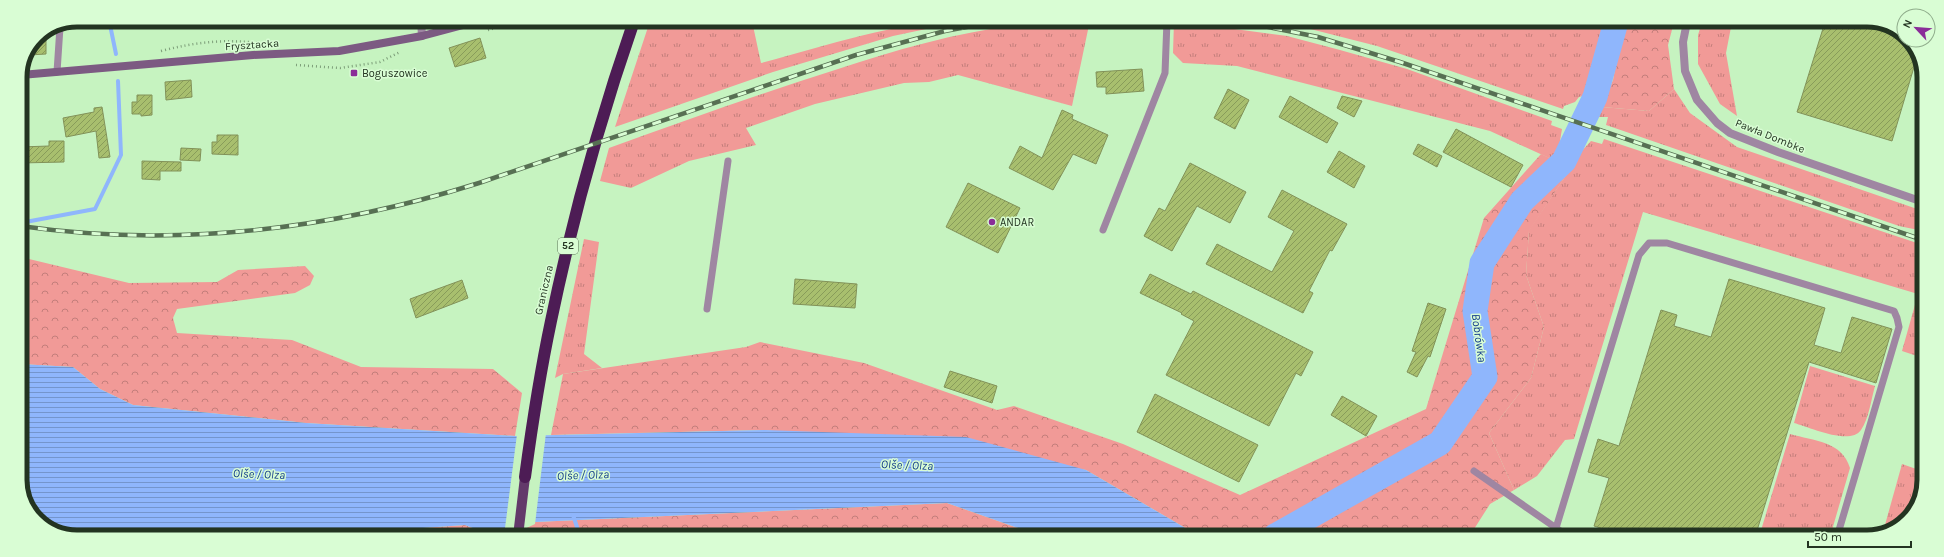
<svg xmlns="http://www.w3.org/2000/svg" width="1944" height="557" font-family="Karla,sans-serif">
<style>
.grass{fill:url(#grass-tufts)}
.forest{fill:url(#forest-crowns)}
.water{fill:url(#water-rules)}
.pier{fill:#c6f3c0}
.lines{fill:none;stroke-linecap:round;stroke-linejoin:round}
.stream{stroke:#8fb6fc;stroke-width:4}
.river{stroke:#8fb6fc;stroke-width:25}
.building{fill:url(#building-hatch);stroke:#829259}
.path{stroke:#7d9e79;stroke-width:2.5;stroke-dasharray:1 3;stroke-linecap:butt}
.lane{stroke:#9f86a2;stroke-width:7}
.street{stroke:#9f86a2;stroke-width:8}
.secondary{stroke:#7c5a82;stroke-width:8}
.primary{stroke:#63396a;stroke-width:10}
.highway{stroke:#4d1c55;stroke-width:12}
.rail-casing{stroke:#577053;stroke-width:4.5}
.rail{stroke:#d9fdd4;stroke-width:3;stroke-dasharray:9;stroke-linecap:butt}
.poi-dot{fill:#8a2d98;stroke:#d9fdd4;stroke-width:1.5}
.labels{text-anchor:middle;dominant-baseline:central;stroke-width:3;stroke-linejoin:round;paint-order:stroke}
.shield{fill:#d9fdd4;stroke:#5a7057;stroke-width:1}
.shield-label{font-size:10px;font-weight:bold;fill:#233421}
.street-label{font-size:11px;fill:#233421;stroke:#d9fdd4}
.poi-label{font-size:11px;fill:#233421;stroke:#d9fdd4;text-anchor:start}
.water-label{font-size:12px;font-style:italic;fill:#133c8b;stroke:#d9fdd4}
.rim{fill:none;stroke:#233421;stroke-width:5}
</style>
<defs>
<pattern id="grass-tufts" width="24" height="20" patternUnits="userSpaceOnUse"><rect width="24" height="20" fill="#f19a97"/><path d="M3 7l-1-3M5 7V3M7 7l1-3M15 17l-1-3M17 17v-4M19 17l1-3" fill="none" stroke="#c37e7b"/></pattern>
<pattern id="forest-crowns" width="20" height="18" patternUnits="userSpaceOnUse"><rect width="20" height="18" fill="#f19a97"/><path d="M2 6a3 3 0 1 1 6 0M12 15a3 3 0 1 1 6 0" fill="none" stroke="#c37e7b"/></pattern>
<pattern id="water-rules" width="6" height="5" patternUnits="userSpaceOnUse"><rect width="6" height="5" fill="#8fb6fc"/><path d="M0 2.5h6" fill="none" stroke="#7495cc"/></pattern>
<pattern id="building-hatch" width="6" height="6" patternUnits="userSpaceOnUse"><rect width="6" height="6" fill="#a8bf6e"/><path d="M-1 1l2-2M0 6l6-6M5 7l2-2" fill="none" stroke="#889c5a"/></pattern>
</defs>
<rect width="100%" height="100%" fill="#c6f3c0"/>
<!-- grass -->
<g class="grass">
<path d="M 650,21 L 752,21 L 761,63 C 827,46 896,21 964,21 L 893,36 L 773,72 L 615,127 Z"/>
<path d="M 1060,21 L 1161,21 L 1157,29 L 1089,25 L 1072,106 L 958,75 L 929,82 L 904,83 L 815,104 L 746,128 L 756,145 L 689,161 L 631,188 L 600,181 L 609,148 C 684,121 759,94 835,70 C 908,46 983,25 1060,21 Z"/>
<polygon points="1174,21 1287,36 1340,50 1407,69 1552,121 1551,125 1562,129 1559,147 1578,155 1591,141 1602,144 1604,139 1923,245 1923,358 1902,351 1918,294 1643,212 1574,439 1565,440 1537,476 1514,490 1489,433 1531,378 1544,327 1526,275 1529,230 1571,168 1490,131 1237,66 1183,63 1173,53"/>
<polygon points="1279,21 1610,22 1592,88 1587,95 1579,97 1575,102 1564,106 1563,109 1377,46"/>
<polygon points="1702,22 1732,22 1726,53 1737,116 1720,104 1698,64 1698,35"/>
<polygon points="1674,89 1690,113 1737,147 1923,211 1923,231 1899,226 1606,125 1608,117 1599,117 1602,107 1649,111"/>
<polygon points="584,239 599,242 584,354 602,368 563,374 555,378"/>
<path d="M 1810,366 L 1875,386 C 1871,400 1869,418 1861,430 C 1850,446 1809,427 1794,423 Z"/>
<path d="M 1790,434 C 1814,441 1842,441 1850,468 L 1830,537 L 1759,537 Z"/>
<polygon points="1902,464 1922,471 1922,494 1902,525 1883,532"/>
</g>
<!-- forest -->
<g class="forest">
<polygon points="1624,22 1674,22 1668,45 1674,89 1649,111 1602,107 1613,80"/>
<polygon points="1541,154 1571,168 1529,231 1526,275 1544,327 1531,378 1489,433 1514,490 1490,504 1469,537 1199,536 1086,470 765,430 551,435 563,374 746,347 760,342 864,363 997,410 1014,406 1123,444 1240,495 1426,409 1484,218"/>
<polygon points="29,259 129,283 217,282 238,270 305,266 314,276 310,285 295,293 177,309 173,318 177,333 292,340 361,367 493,369 522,393 515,436 306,423 133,405 100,389 73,367 20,364 20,269 23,269"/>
<polygon points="947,503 1041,536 505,536 535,522"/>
<polygon points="465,525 493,536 325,535"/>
</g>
<!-- water -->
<polygon class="water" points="20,364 73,367 100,389 133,405 306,423 515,436 765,430 966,437 1086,470 1199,536 1041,536 947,503 535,522 505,536 493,536 465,525 325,535 63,535 34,517 20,484"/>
<!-- pier -->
<polygon class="pier" points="546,433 535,524 510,536 504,536 517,434"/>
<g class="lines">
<!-- stream -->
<g class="stream">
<polyline points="109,20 116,54"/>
<polyline points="20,223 95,209 121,155 118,81"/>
<polyline points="573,515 580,536"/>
</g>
<!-- river -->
<polyline class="river" points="1275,536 1440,443 1485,377 1475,311 1482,263 1522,201 1564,161 1595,97 1616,22"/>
</g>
<!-- building -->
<g class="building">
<polygon points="1825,22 1881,22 1904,36 1904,40 1910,40 1917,57 1892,141 1797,112"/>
<polygon points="36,38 46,38 46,54 29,55"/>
<polygon points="480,38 486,58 455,67 449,48"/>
<polygon points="1142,69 1144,91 1106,94 1106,87 1097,87 1096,72"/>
<polygon points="191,80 192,97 166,100 165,82"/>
<polygon points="1228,89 1249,100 1235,129 1214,118"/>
<polygon points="137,95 152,95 152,115 141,116 141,114 132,114 132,102 137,102"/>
<polygon points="1290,96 1338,123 1327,143 1279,117"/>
<polygon points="1342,96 1362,101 1354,117 1337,108"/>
<polygon points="102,107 110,157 99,158 96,131 66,137 63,118 94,112 94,108"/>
<polygon points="1062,110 1073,115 1072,119 1108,135 1096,164 1073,154 1053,190 1009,168 1020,146 1042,158"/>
<polygon points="1456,129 1523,165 1511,187 1443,152"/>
<polygon points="217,135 238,135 238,155 212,154 212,142 217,142"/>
<polygon points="49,141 64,141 64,162 20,163 20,147 49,146"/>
<polygon points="1418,144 1442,156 1437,167 1413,154"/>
<polygon points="181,148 201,149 200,161 180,160"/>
<polygon points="1339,151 1365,166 1354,188 1327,172"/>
<polygon points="142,161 181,162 181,171 160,171 160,180 142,179"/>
<polygon points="1190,163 1246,192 1230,223 1197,206 1172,251 1144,236 1159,208 1165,211"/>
<polygon points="968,183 1020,208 998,253 946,227"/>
<polygon points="1282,190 1347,224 1332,251 1330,250 1309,291 1313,293 1303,313 1206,264 1217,244 1272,272 1294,231 1268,217"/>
<polygon points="1150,274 1191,294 1193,291 1313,352 1301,376 1296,373 1269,426 1166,375 1194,321 1181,314 1182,313 1140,293"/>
<polygon points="795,279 857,284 855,308 793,304"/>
<polygon points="1729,279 1825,308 1814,345 1841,353 1852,317 1892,329 1876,383 1809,362 1755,537 1599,537 1601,528 1594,526 1609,478 1588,472 1598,439 1619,446 1661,310 1677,315 1674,326 1711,337"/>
<polygon points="462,280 468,298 416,318 410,299"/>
<polygon points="1428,303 1446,309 1430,357 1428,356 1417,377 1407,372 1416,352 1412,351"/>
<polygon points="950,371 997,386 992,403 944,387"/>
<polygon points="1155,394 1258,445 1239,482 1137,432"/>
<polygon points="1342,396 1377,416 1366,436 1331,415"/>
</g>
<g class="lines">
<!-- path -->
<g class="path">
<polyline points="488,30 524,20"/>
<path d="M 161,51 C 196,42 223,39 259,43"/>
<polyline points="296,65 340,68 380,62 400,52"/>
</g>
<!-- lane -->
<g class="lane">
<polyline points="57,72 60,27"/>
<polyline points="1103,230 1165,73 1167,21"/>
<polyline points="707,309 728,161"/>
<polyline points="1474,471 1569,537"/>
<polyline points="1556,528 1639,255 1649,243 1667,243 1894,311 1897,318 1899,327 1837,537"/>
</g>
<!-- street -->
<g class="street">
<polyline points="421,20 422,36"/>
<polyline points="1687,22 1683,42 1685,71 1697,100 1717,123 1730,133 1778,152 1923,202"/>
</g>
<!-- secondary -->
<polyline class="secondary" points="21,75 253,55 339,51 422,36 482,20"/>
<!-- primary -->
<polyline class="primary" points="518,536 525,477"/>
<!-- highway -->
<path class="highway" d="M 525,477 C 532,425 540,373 551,321 C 572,220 600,119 634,21"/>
<!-- rail casing -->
<g class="rail-casing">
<g id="rail">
<polyline points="1238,21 1318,37 1400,62 1923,240"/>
<path d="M 20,226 C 175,248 330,230 479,183 L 856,55 L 945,31 L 999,21"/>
</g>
</g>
<!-- rail -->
<use href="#rail" class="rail"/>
</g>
<!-- markers -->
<g class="poi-dot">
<rect x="350" y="69" width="8" height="8" rx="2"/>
<circle cx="992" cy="222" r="4"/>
</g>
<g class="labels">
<!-- shield labels -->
<rect class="shield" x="558" y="238" width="20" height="16" rx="3"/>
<g class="shield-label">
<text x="568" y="246">52</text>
</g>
<!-- street labels -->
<g class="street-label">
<text transform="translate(252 45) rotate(-4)">Frysztacka</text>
<text transform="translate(1770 136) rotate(22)">Pawła Dombke</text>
<text transform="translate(544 290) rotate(-77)">Graniczna</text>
</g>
<!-- poi labels -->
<g class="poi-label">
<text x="362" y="73">Boguszowice</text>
<text x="1000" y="222">ANDAR</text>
</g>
<!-- water labels -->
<g class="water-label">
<text transform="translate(1479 338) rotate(82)">Bobrówka</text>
<text transform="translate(907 465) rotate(2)">Olše / Olza</text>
<text transform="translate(259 474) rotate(2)">Olše / Olza</text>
<text transform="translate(583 475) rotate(-2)">Olše / Olza</text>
</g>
</g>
<!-- crop -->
<path d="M0 0H1944V557H0ZM77 27H1867A50 50 0 0 1 1917 77V480A50 50 0 0 1 1867 530H77A50 50 0 0 1 27 480V77A50 50 0 0 1 77 27Z" fill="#d9fdd4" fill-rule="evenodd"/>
<path class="rim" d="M77 27H1867A50 50 0 0 1 1917 77V480A50 50 0 0 1 1867 530H77A50 50 0 0 1 27 480V77A50 50 0 0 1 77 27Z"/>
<!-- north arrow -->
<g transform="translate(1916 28) rotate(296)"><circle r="19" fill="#d9fdd4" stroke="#90ad8c"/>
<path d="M0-3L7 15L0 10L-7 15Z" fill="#8a2d98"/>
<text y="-6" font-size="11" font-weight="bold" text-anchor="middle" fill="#233421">N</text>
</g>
<!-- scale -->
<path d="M1808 541v6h103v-6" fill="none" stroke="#233421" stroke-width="2"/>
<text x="1814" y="541" font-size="12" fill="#233421" stroke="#d9fdd4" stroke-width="3" paint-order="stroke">50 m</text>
</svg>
